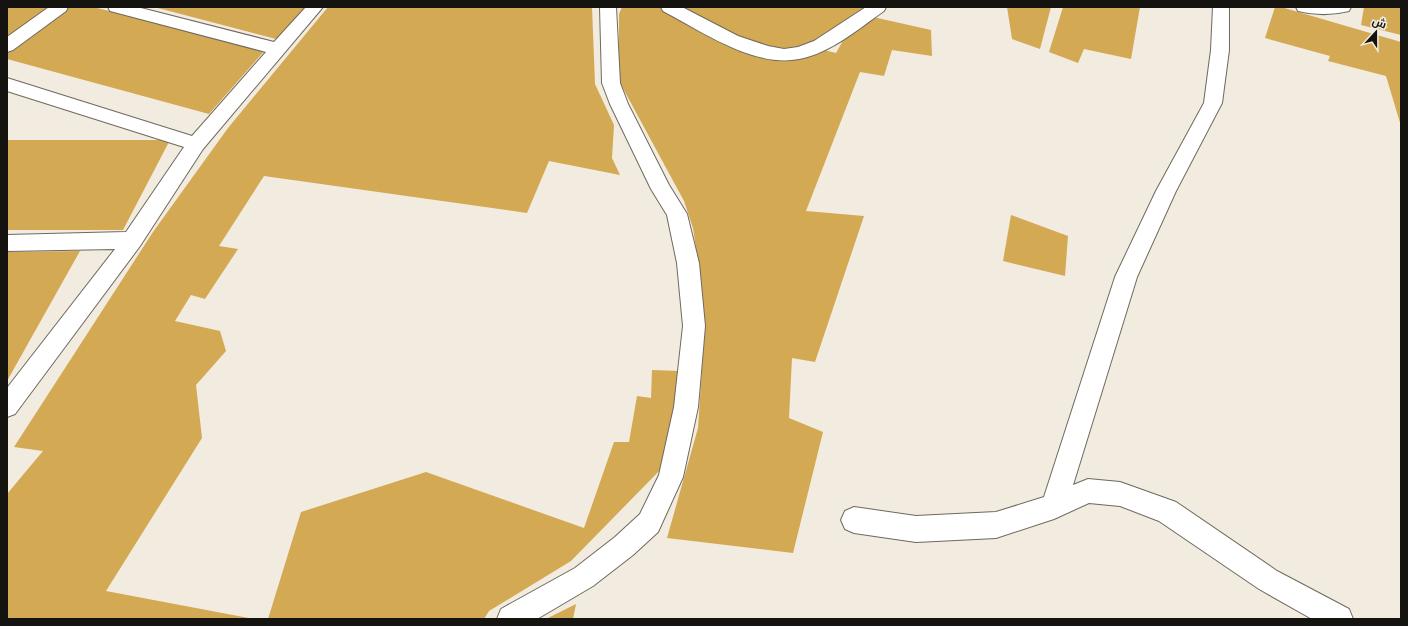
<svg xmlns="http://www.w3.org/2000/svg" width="1408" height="626" font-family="'PT Sans Narrow',Cairo,sans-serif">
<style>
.building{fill:#d4a953}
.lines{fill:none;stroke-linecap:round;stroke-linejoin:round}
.minor-casing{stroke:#6e695e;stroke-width:2}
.minor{fill:#fff;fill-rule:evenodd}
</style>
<rect width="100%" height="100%" fill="#f2ebdf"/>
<!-- building -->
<g class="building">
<polygon points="7,7 52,7 7,40"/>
<polygon points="65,7 93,7 266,49 209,114 7,59 7,53"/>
<polygon points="154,7 307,7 276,39"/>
<polygon points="328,7 592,7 595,84 614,125 612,158 620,175 549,161 527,213 264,176 219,246 238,249 205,299 191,295 175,321 220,331 226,351 196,385 202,438 106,591 254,619 7,619 7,494 43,451 14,447 153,232 228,128"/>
<polygon points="622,7 664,7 755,51 820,49 836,53 849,30 873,17 931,30 932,56 892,50 884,76 860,72 806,211 864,216 815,362 792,358 789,418 823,432 793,553 667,538 698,428 704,339 698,262 693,228 684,201 619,81 619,14"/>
<polygon points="673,7 868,7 796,53 760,48"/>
<polygon points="1007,7 1051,7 1040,49 1012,39"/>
<polygon points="1063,7 1140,7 1131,59 1084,49 1078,63 1049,52"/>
<polygon points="1275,7 1281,7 1401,42 1401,126 1386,76 1328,61 1330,56 1265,38"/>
<polygon points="1364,7 1401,7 1401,35 1361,25"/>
<polygon points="7,140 170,140 123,230 7,230"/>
<polygon points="1011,215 1068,236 1065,276 1003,261"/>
<polygon points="80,251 7,381 7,252"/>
<polygon points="652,370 679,371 665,465 571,561 489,611 484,619 268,619 301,512 426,472 584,528 614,442 629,442 637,396 651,398"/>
<polygon points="576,604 573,619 546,619"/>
</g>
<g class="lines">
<!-- minor casing -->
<g class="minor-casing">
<g id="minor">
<polygon points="49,7 68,7 66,11 13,50 7,52 7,37"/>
<polygon points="108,7 137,7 274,42 306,7 323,7 203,149 140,246 15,414 7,417 7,388 115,249 7,251 7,235 126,232 184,147 7,91 7,78 192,136 266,52 110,11"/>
<polygon points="600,7 616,7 620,83 628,104 669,185 687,214 699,263 705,326 698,407 683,477 658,532 633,555 593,586 537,619 497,619 501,609 575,568 615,537 640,514 659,475 674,407 683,326 677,263 667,215 651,189 610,104 602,83"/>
<path d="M 661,7 L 682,7 L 738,36 L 768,46 L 784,49 L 798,47 L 814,41 L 866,7 L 886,7 L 884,11 C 858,29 831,53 799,59 C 754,68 701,31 663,11 Z"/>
<polygon points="1213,7 1229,7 1229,50 1222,103 1176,191 1137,277 1073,485 1088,479 1120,482 1176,502 1277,571 1349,609 1353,619 1312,619 1259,589 1159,521 1120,506 1089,503 1054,519 996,538 916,542 854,533 845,529 841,520 845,511 854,507 916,516 996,512 1044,497 1115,277 1156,191 1204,103 1211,50"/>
<path d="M 1296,7 L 1351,7 L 1349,11 C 1333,15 1314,15 1298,11 Z"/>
</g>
</g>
<!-- minor -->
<use href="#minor" class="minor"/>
</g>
<!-- border -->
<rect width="1408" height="626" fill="none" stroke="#15130f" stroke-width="16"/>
<!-- north arrow -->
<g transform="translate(1376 32) rotate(21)" stroke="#f2ebdf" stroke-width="3" paint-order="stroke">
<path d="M0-3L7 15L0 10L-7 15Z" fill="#15130f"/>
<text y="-6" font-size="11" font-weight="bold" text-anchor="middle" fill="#15130f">ش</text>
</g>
</svg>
